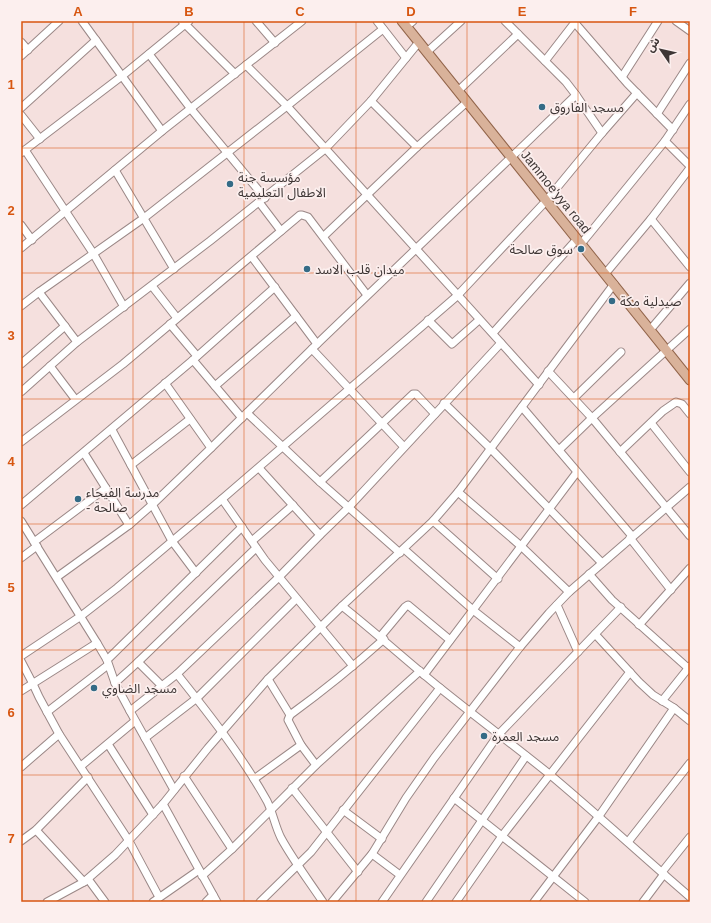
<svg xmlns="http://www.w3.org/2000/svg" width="711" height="923" font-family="Arial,'Noto Sans Arabic',sans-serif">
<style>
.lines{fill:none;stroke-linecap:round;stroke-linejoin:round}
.minor-casing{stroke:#9b8887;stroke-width:9}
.major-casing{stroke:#92654b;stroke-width:11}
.minor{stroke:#fff;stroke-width:7}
.major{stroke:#d9b29a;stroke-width:9}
.grid{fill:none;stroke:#d75610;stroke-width:1;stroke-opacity:0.55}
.poi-dot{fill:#346b86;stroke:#fcefee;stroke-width:1.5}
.labels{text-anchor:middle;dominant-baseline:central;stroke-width:3.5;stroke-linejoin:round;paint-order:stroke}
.poi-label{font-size:13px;fill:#3e3635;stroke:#fcefee;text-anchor:start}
.street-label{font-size:13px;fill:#3e3635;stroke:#fcefee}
.neatline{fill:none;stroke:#d75610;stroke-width:1.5}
.grid-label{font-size:13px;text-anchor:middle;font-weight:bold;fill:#d75610}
</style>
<rect width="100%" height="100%" fill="#f5e0de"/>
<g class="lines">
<!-- minor casing -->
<g class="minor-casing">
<g id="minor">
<polyline points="82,21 162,131"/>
<polyline points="182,21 235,74"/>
<polyline points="256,21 275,43"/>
<polyline points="377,21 406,58"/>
<polyline points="505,21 566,82 576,95 602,133"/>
<polyline points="676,21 690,31"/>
<polyline points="575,23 627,83 673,130"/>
<polyline points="407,26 413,21"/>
<polyline points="21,42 28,50"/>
<polyline points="427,52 461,21"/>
<polyline points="149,54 191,109 265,198"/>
<polyline points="21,56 59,21"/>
<polyline points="545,61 576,21"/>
<polyline points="246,65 287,106 539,385"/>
<polyline points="622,77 658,21"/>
<polyline points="458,91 518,34"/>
<polyline points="371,101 417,147"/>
<polyline points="21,108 96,40"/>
<polyline points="657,114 690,63"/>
<polyline points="21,115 40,139"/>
<polyline points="665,141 690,166"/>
<polyline points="25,150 93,253 124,307"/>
<polyline points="21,153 122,76 189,21"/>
<polyline points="115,170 174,269"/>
<polyline points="259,202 281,231"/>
<polyline points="651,219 690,267"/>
<polyline points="21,225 32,240"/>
<polyline points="324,236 417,147 467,102"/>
<polyline points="581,244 665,141 690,104"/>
<polyline points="21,248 162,131 302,21"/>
<polyline points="252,257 317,344"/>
<polyline points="605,274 651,219 690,168"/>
<polyline points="152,286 177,318"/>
<polyline points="39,292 77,342"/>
<polyline points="21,306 39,292 144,218 287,106 383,29"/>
<polyline points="428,320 452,344 479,320"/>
<polyline points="170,324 197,356"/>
<polyline points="650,330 690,283"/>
<polyline points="493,333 577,239"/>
<polyline points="312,349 404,447"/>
<polyline points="193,360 242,418"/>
<polyline points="21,364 65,326"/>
<polyline points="50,366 75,399"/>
<polyline points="548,371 592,418 690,536"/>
<polyline points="165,383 211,448"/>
<polyline points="215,386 296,316"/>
<polyline points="21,392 77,342 210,241 325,149 371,101 419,42"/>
<polyline points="574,398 621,352"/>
<polyline points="444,403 491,449 602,563"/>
<polyline points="522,407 632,536"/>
<polyline points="247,413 320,482 400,553"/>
<polyline points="651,423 690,472"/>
<polyline points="112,430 172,541 196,573"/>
<polyline points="21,442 123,364 300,215 302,215 308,217 367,295"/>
<polyline points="559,450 592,418 690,329"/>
<polyline points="620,452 663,411 676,402 682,404 690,414"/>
<polyline points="84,453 129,525"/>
<polyline points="131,465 190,419"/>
<polyline points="259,468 320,535"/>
<polyline points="320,482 413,394 416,394 435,414"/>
<polyline points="458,492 522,547 569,592"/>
<polyline points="222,499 265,560 353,666"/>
<polyline points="21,505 193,360 275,287"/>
<polyline points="21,521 97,643 107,660 115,683 130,711 174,790"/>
<polyline points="433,521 498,579"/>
<polyline points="630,538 671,590"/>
<polyline points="252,541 293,505"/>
<polyline points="34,542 106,488"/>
<polyline points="404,549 473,610 520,647"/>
<polyline points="21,558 37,546"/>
<polyline points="589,574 612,600 688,668"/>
<polyline points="57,577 129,525 153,504 211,448 317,344 576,95"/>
<polyline points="557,605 578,652"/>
<path d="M 342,606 C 376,633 407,661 440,688 C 476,717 512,744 548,773 C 596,813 642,856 690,897"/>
<polyline points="639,625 690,568"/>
<polyline points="595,634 639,682 653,695 674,708 690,721"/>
<polyline points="380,637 405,607 408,605 450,640"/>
<polyline points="21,656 81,616 117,588 222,499 457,296 546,201 602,133 637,93"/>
<polyline points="107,660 242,527"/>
<polyline points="21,661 33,684 39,697 59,734 129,841 159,897"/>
<polyline points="138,662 161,685"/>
<path d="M 177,674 C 209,714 242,756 267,801 C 273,813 275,826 281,838 C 293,860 309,881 323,902"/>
<polyline points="424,675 577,472"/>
<polyline points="268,679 290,715 288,720 301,745 316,765"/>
<polyline points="115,683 138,662 256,548"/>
<polyline points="21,691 97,643"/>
<polyline points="662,701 690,666"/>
<polyline points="130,711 177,674 279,577 320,535 348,508 501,343"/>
<polyline points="47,712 108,665"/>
<path d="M 290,715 C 323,691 354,666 384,639"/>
<polyline points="145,738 197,698 296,599"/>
<polyline points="108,744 153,815"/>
<polyline points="81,766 135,721"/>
<polyline points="21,767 59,734"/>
<polyline points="184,776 232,849"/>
<polyline points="254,779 301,745"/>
<polyline points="292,788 358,872"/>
<polyline points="454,798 585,902"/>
<polyline points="163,804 217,902"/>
<polyline points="343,810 382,839"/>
<polyline points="36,830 84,882"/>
<polyline points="21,841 36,830 88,777"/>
<polyline points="628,842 690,763"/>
<polyline points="372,854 400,875"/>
<polyline points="662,872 690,837"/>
<polyline points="202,876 232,849 316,765 420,671"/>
<polyline points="88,879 105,902"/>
<polyline points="47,902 84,882 115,855 163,804 208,748 268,679 342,606 433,521 458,492 614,284"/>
<polyline points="153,902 199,870"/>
<polyline points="206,902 213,895"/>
<polyline points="260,902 311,852 440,688"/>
<polyline points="332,902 372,854 406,798 434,758 520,647 549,613 569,592 690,487"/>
<polyline points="382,902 498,735 621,607"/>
<polyline points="426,902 526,756"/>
<polyline points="456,902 502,836 630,672"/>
<polyline points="534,902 599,816 674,708"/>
<polyline points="643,902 664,874"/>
</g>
</g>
<!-- major casing -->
<g class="major-casing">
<polyline id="major" points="402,21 690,380"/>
</g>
<!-- minor -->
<use href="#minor" class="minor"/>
<!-- major -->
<use href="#major" class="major"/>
</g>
<!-- grid -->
<path class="grid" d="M 133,21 L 133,902M 244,21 L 244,902M 356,21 L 356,902M 467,21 L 467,902M 578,21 L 578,902M 21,148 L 690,148M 21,273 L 690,273M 21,399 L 690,399M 21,524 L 690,524M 21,650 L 690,650M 21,775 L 690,775"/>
<!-- markers -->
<g class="poi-dot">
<circle cx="542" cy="107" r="4"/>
<circle cx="230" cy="184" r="4"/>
<circle cx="581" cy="249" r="4"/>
<circle cx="307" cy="269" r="4"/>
<circle cx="612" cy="301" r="4"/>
<circle cx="78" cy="499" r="4"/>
<circle cx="94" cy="688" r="4"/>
<circle cx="484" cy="736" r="4"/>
</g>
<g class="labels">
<!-- poi labels -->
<g class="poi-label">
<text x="550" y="107">مسجد الفاروق</text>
<text x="238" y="177">مؤسسة جنة<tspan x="238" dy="15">الاطفال التعليمية</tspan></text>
<text x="573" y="249" text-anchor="end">سوق صالحة</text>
<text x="315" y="269">ميدان قلب الاسد</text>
<text x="620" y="301">صيدلية مكة</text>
<text x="86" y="492">مدرسة الفيحاء<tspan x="86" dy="15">- صالحة</tspan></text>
<text x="102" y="688">مسجد الضاوي</text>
<text x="492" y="736">مسجد العمرة</text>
</g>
<!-- street labels -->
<g class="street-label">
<text transform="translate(556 192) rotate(51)">Jammoe'yya road</text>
</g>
</g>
<!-- border -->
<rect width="711" height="923" fill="none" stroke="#fcefee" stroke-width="44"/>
<!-- north arrow -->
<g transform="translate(661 50) rotate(304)" stroke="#fcefee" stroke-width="3" paint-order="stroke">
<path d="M0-3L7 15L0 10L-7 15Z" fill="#3e3635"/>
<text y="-6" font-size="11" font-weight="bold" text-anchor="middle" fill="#3e3635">ش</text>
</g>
<rect x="22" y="22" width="667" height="879" class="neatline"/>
<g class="grid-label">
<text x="78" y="16">A</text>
<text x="189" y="16">B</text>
<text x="300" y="16">C</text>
<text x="411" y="16">D</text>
<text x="522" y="16">E</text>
<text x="633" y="16">F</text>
<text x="11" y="89">1</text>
<text x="11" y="215">2</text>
<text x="11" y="340">3</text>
<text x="11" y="466">4</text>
<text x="11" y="592">5</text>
<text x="11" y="717">6</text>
<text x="11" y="843">7</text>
</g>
</svg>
